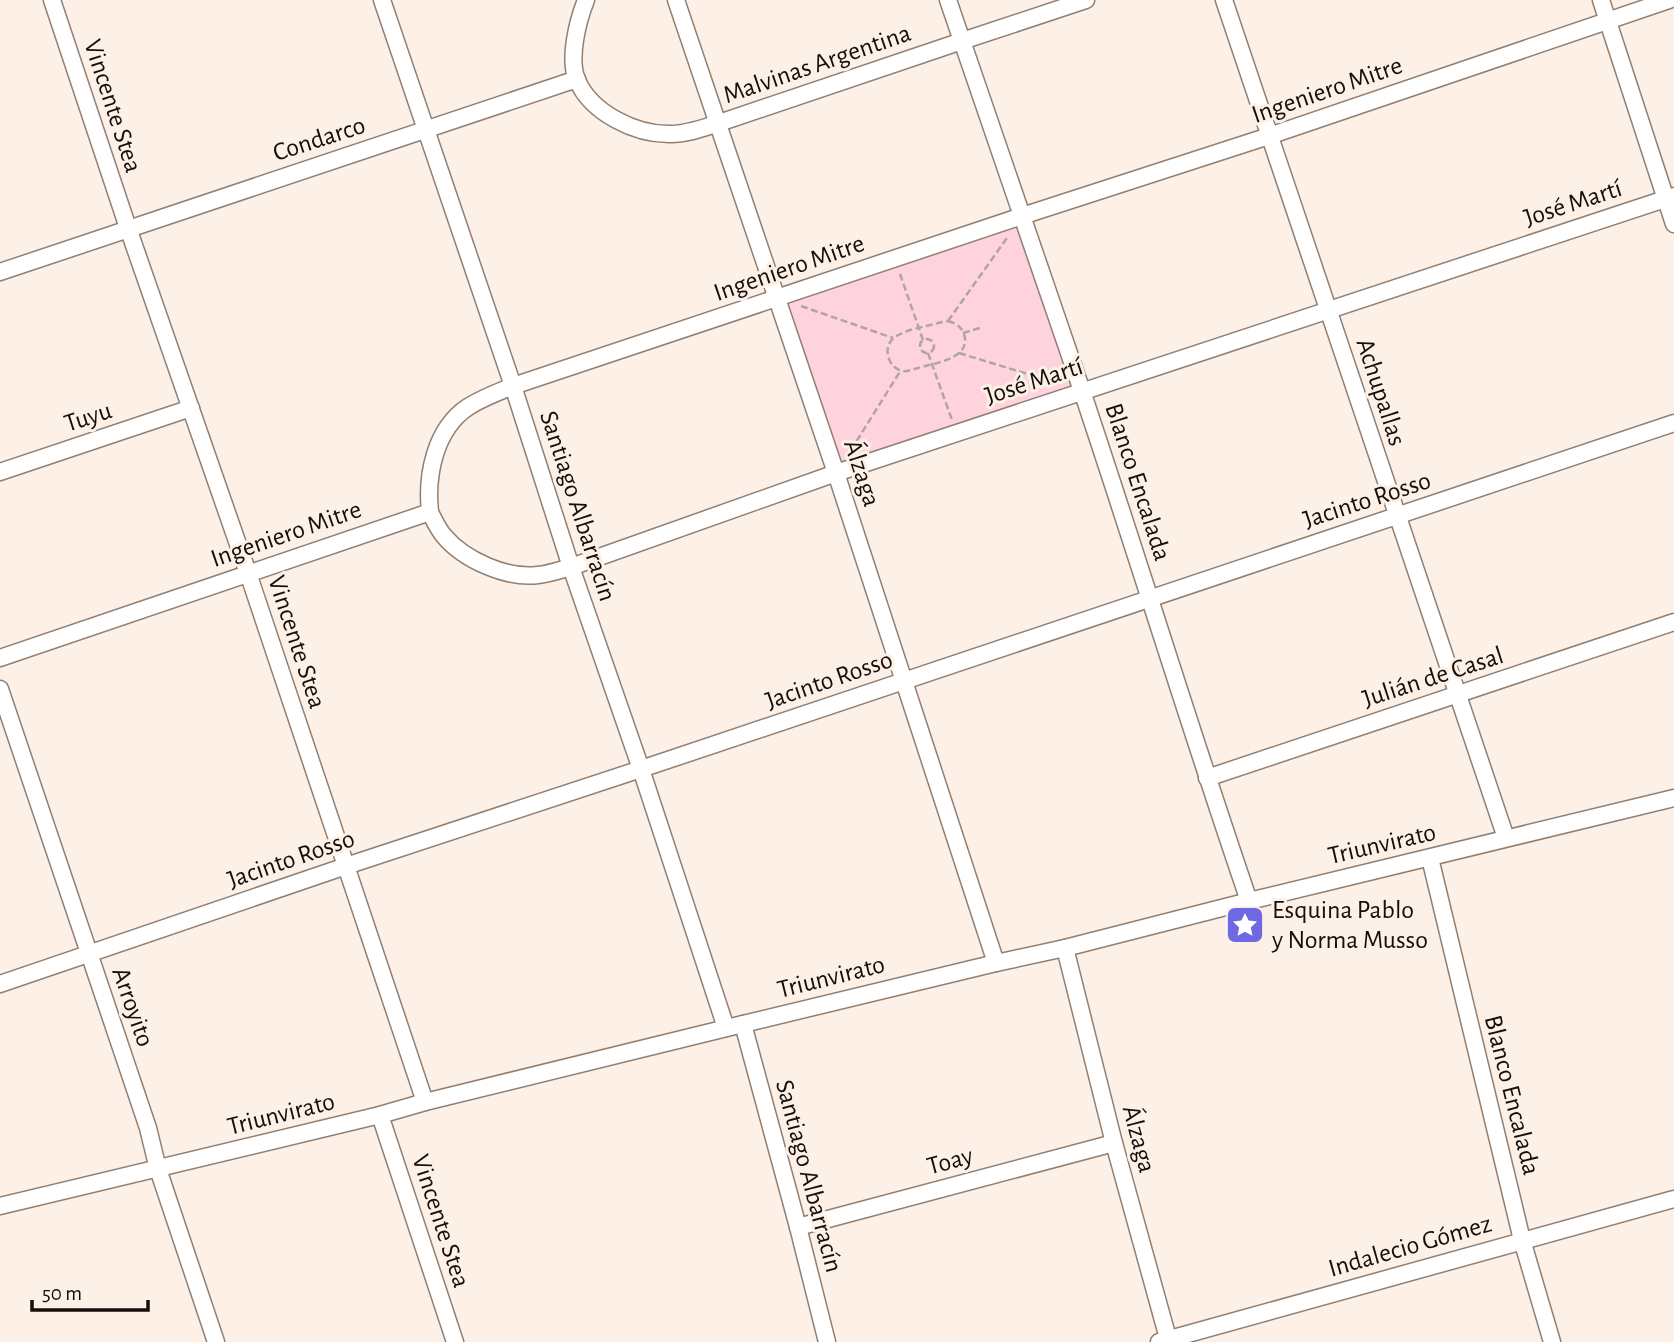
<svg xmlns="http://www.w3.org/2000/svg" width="1674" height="1342" font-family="'Alegreya Sans',sans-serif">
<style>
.green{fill:#fed3dd}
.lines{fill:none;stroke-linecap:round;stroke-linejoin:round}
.street-casing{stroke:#917f72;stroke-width:19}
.path{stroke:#b0a69f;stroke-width:2.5;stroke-dasharray:7 3.5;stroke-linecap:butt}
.street{stroke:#fff;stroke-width:16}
.labels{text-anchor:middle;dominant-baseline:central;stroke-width:6;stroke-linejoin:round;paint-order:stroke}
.street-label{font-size:26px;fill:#150e0a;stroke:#fcf0e7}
.poi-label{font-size:26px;fill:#150e0a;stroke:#fcf0e7;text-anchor:start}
</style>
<rect width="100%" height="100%" fill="#fcf0e7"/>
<!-- green -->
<polygon class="green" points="1022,216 1082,391 836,473 777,298"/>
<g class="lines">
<!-- street casing -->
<g class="street-casing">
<g id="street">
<polyline points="52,0 128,228 248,573 425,1102"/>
<polyline points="382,0 513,386 571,567 641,769 726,1028"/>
<path d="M 586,0 C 578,20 568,58 577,80 C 591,113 636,135 671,134 C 687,134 703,128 719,123 L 962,41 L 1086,0"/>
<polyline points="676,0 836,473 996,963"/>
<path d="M 948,0 C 992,131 1038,261 1082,391 C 1139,561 1191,732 1249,901"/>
<polyline points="1224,0 1506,838"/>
<polyline points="1601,0 1674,224"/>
<polyline points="0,272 577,79"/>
<polyline points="0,472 191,408"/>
<path d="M 430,512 C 434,520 438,529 444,536 C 464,560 507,579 538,575 C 549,574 560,570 571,567 L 836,473 L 1674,196"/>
<path d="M 0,658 L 430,512 C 426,475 435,429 468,407 C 482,398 498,392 513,386 L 1022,216 L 1269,136 L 1669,0"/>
<polyline points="0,689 148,1128 158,1169 216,1342"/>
<polyline points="1207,778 1674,622"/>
<polyline points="1430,858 1522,1240 1552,1342"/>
<polyline points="1065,948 1114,1143 1169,1342"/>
<polyline points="0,984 346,866 641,769 1674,423"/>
<polyline points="743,1024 798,1227 827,1342"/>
<polyline points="380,1115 455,1342"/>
<polyline points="0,1206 380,1115 425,1102 743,1024 996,963 1065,948 1249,901 1674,798"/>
<polyline points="798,1227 1114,1143"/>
<polyline points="1159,1342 1674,1199"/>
</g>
</g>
<!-- path -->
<g class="path">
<polyline points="900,274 923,340"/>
<polyline points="801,306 893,338"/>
<path d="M 948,321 C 955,323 961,326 964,334 C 972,359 934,363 918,368 C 913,369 908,372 902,371 C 887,367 882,346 895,337 C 906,329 929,326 942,322 Z"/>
<polyline points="948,321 1007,238"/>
<polyline points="963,333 980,328"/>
<circle cx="927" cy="346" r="7"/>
<polyline points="928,353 952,420"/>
<polyline points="959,353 1057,383"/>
<polyline points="851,450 901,370"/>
</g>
<!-- street -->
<use href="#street" class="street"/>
</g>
<!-- icons -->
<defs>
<g id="sight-square" transform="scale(2.0125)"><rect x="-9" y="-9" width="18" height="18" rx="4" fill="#6f68e3" stroke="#fcf0e7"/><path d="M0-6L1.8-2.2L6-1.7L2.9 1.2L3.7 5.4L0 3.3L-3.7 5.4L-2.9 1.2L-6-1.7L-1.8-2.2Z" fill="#fff"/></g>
</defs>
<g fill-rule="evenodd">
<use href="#sight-square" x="1245" y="925"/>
</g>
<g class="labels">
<!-- street labels -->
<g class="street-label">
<text transform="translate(817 64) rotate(-19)">Malvinas Argentina</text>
<text transform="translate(1327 90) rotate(-19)">Ingeniero Mitre</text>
<text transform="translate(113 106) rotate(72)">Vincente Stea</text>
<text transform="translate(319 139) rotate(-18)">Condarco</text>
<text transform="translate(1573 203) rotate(-18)">José Martí</text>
<text transform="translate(789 268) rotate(-19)">Ingeniero Mitre</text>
<text transform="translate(1034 381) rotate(-18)">José Martí</text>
<text transform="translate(1381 392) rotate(72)">Achupallas</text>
<text transform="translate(88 417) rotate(-18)">Tuyu</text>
<text transform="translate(862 473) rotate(72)">Álzaga</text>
<text transform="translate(1138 482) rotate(72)">Blanco Encalada</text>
<text transform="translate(1367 500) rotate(-18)">Jacinto Rosso</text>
<text transform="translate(578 506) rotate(72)">Santiago Albarracín</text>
<text transform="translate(286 534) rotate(-19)">Ingeniero Mitre</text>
<text transform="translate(297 642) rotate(72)">Vincente Stea</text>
<text transform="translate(1433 677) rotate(-18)">Julián de Casal</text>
<text transform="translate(829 680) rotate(-19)">Jacinto Rosso</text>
<text transform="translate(1382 844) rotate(-13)">Triunvirato</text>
<text transform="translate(291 859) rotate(-19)">Jacinto Rosso</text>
<text transform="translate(831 977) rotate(-14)">Triunvirato</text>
<text transform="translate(133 1007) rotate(71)">Arroyito</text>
<text transform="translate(1512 1095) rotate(76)">Blanco Encalada</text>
<text transform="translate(281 1114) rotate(-14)">Triunvirato</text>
<text transform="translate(1139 1139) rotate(75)">Álzaga</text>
<text transform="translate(950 1161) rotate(-15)">Toay</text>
<text transform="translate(809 1176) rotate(75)">Santiago Albarracín</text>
<text transform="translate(441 1221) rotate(72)">Vincente Stea</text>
<text transform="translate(1410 1246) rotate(-16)">Indalecio Gómez</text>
</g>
<!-- poi labels -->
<g class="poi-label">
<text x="1272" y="910">Esquina Pablo<tspan x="1272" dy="30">y Norma Musso</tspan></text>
</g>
</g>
<!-- scale -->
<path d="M32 1300v10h116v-10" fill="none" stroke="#150e0a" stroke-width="3.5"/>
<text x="42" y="1300" font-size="21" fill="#150e0a" stroke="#fcf0e7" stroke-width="5" paint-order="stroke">50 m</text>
</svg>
